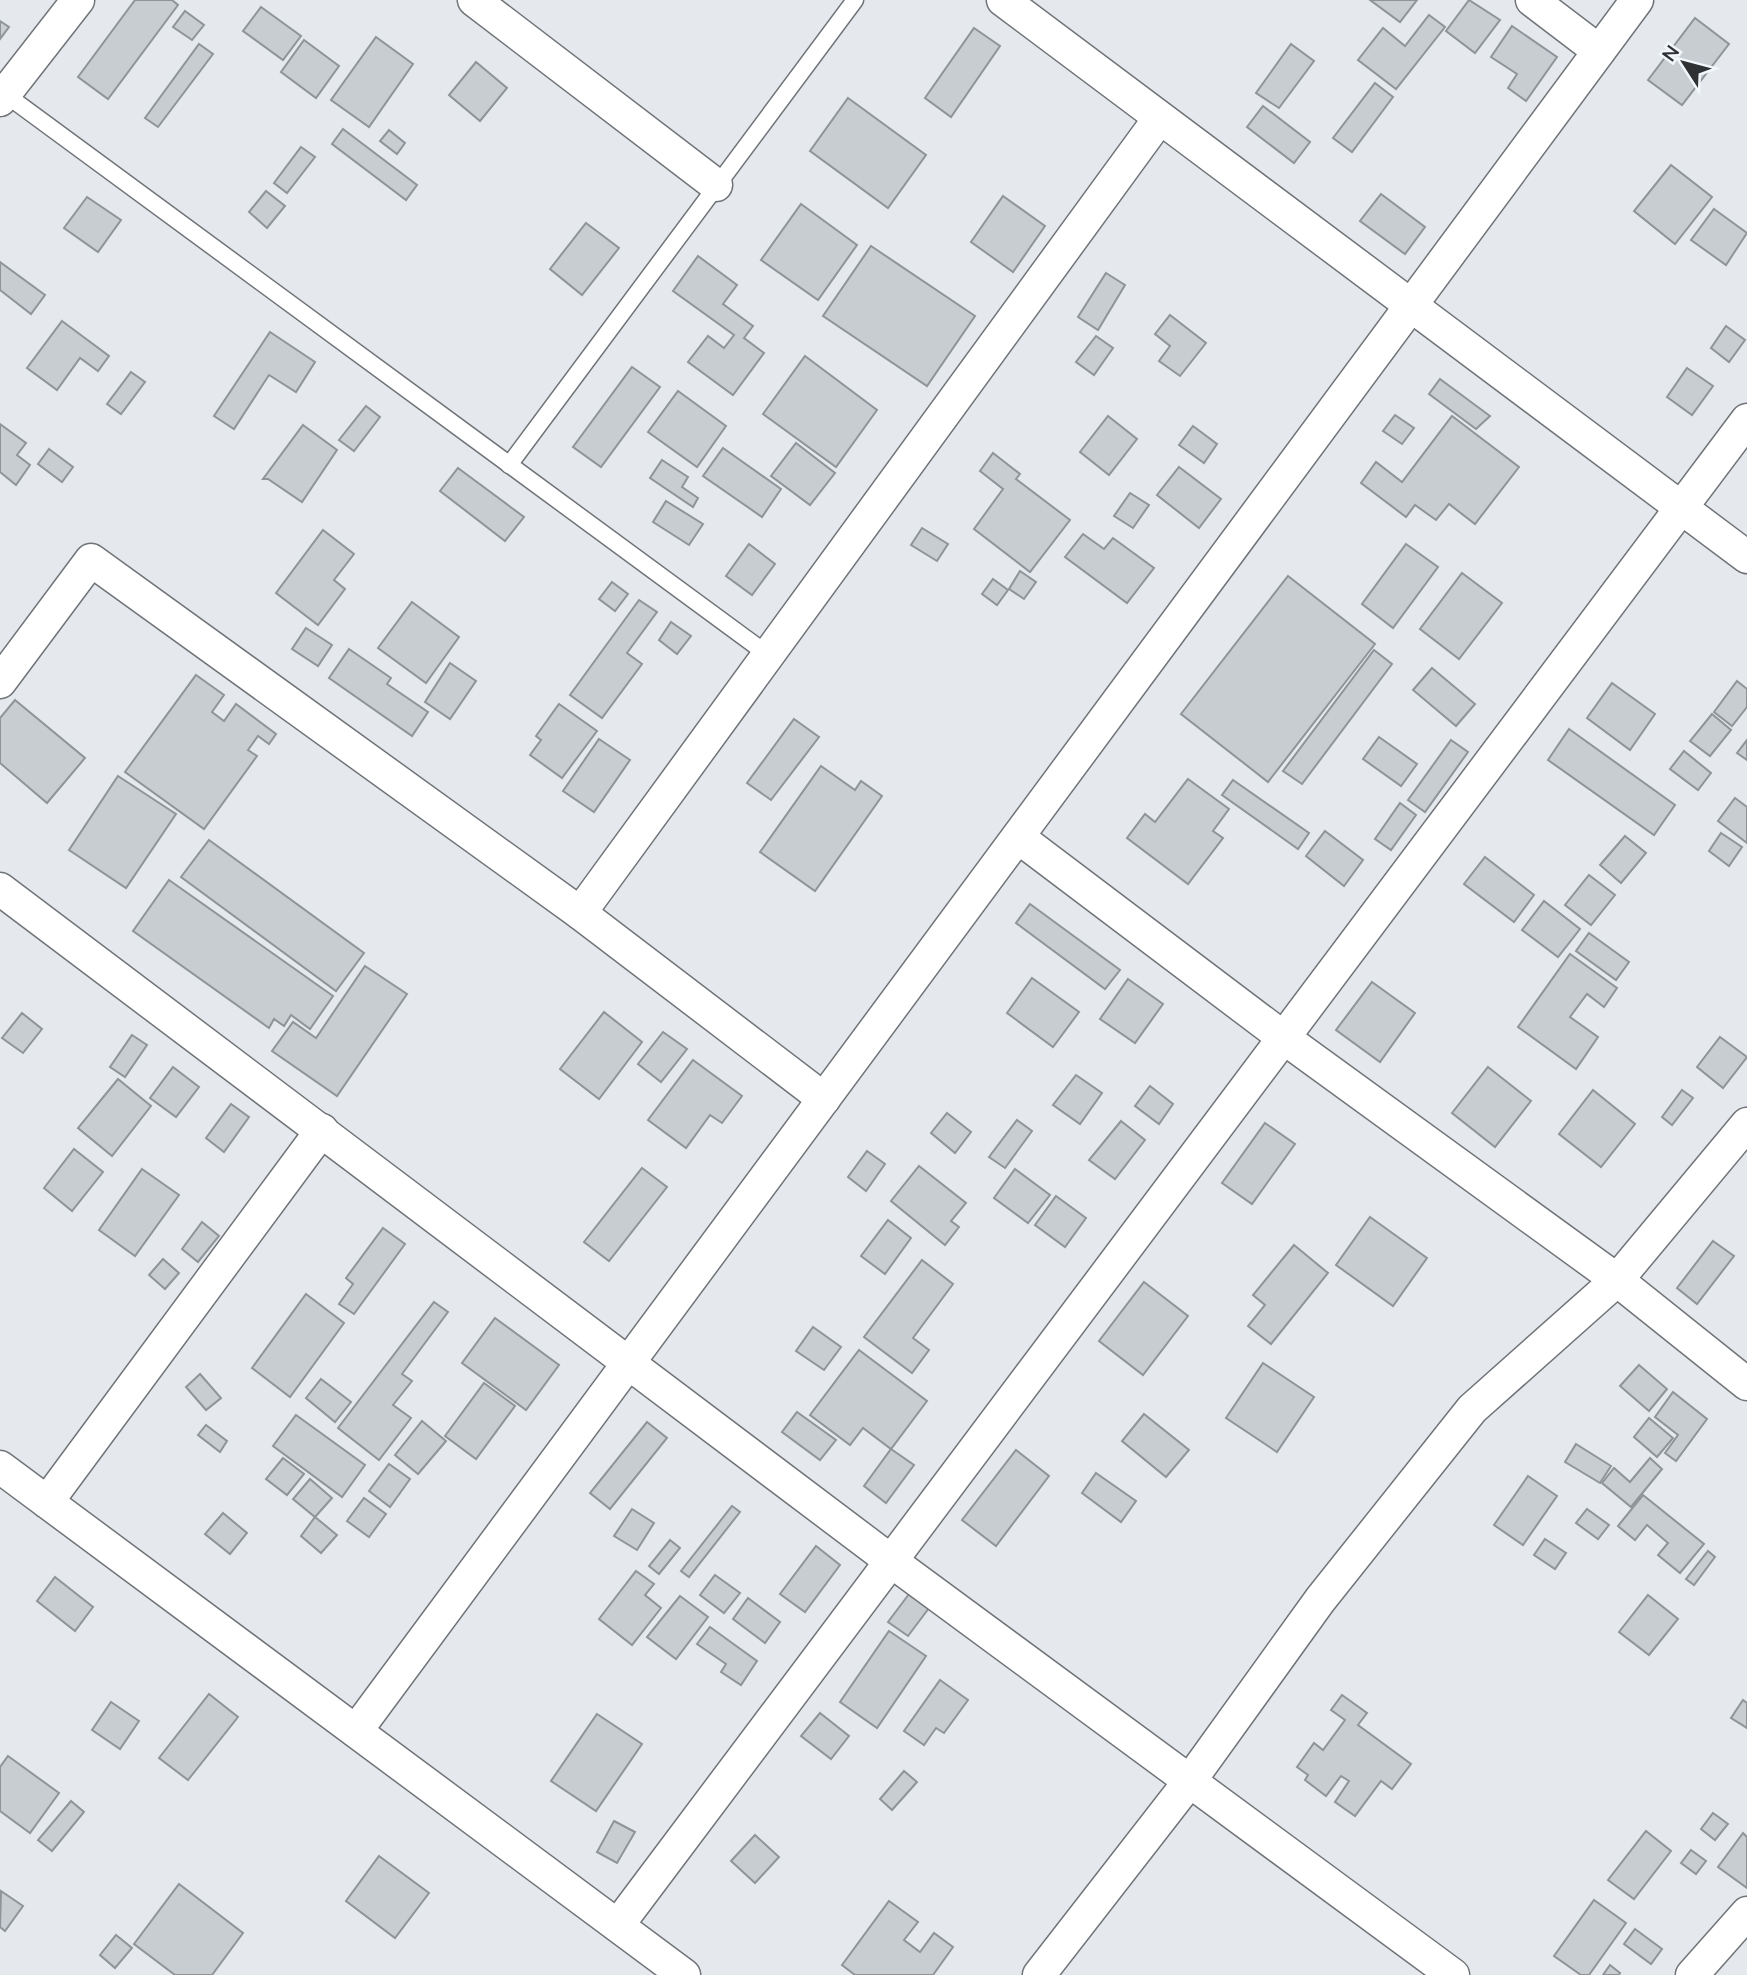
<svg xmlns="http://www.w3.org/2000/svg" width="1747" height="1975" font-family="Mulish,sans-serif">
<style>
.building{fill:#c8cdd2;stroke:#8f9498;stroke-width:2}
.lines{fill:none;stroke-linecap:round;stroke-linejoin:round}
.service-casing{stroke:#707478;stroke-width:19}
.minor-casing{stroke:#707478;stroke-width:35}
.service{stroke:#fff;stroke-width:16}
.minor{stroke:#fff;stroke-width:32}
</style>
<rect width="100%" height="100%" fill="#e5e9ee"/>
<!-- building -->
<g class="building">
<polygon points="135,0 172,0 178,5 108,99 78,77"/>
<polygon points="1370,0 1417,0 1400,22"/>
<polygon points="1469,0 1500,20 1475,53 1446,31"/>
<polygon points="261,7 301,36 283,60 243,31"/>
<polygon points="185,11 204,25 192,40 173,27"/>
<polygon points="1429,15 1445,27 1396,89 1358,60 1383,28 1405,46"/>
<polygon points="1695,18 1729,44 1682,105 1648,80"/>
<polygon points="0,21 9,27 0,39"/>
<polygon points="1512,26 1557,57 1526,101 1508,88 1517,74 1491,57"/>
<polygon points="974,28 1000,46 951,117 925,98"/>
<polygon points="376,37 413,64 369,127 331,100"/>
<polygon points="304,40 339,66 316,98 281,72"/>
<polygon points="199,44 213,54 158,127 145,118"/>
<polygon points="1291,44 1314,61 1279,108 1256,93"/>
<polygon points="476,62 507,88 480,121 449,95"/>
<polygon points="1375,83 1393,97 1352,152 1333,138"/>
<polygon points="848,98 926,155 888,208 810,151"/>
<polygon points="1263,106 1310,142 1294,163 1247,127"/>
<polygon points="343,129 417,185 406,200 332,144"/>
<polygon points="389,130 405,143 397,154 380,141"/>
<polygon points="301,147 315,157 287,193 274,183"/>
<polygon points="1671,165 1712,197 1675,244 1634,211"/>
<polygon points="266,191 285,206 267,228 249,212"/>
<polygon points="1381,194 1425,227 1405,254 1360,221"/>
<polygon points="1003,196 1045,226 1013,272 971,242"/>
<polygon points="87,197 121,220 98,252 64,228"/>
<polygon points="801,204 857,245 818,300 761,260"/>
<polygon points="1714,209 1747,233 1726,265 1691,240"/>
<polygon points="586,223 619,248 582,295 550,269"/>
<polygon points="871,246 975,316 927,386 823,316"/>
<polygon points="698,256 737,285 723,304 753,326 744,338 764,353 733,395 688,362 708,336 724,348 734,335 673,291"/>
<polygon points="0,262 45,295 31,314 0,290"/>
<polygon points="1106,273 1125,285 1098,330 1078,317"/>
<polygon points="1170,315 1206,343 1180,376 1159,361 1170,346 1155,334"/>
<polygon points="62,321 109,356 98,371 80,358 57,390 27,368"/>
<polygon points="1726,326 1745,340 1729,362 1711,348"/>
<polygon points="270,332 315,362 296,392 269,375 234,429 214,416"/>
<polygon points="1096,336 1113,348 1094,375 1076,362"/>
<polygon points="805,356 877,410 836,467 763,414"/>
<polygon points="632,367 660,387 601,467 573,447"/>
<polygon points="1687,368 1713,386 1692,415 1667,397"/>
<polygon points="131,372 145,382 121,414 107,404"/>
<polygon points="1440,379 1490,416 1476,429 1429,394"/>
<polygon points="678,391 726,426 697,467 648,432"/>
<polygon points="366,406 380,417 354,451 339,440"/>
<polygon points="1395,415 1414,428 1402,444 1383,431"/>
<polygon points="1108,416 1137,439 1109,475 1080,452"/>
<polygon points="1452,416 1519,467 1475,524 1449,504 1436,520 1415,505 1406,517 1361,483 1376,462 1402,482"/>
<polygon points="0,424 26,443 17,455 30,465 16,485 0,472"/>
<polygon points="303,425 337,450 302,502 268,479 263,479"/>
<polygon points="1193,426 1217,444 1204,463 1179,445"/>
<polygon points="796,443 835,473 810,505 771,476"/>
<polygon points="723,448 781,489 762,517 703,476"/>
<polygon points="49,449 73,467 62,482 38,464"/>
<polygon points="993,453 1020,474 1016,479 1070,520 1030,572 974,529 1003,489 980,471"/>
<polygon points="662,460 688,477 682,487 698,498 693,507 650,478"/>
<polygon points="1179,467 1221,499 1199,528 1157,495"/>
<polygon points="458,468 524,517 505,541 440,491"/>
<polygon points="1130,493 1149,505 1133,528 1114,516"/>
<polygon points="666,501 703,524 689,545 653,522"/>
<polygon points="922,528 948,544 937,561 911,545"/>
<polygon points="323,530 354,554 334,580 345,589 318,625 276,593"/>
<polygon points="1083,534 1104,549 1113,538 1154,568 1127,603 1065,557"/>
<polygon points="749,544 775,564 752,595 726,576"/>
<polygon points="1406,544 1438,567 1393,628 1362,604"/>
<polygon points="1020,571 1036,582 1024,599 1009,589"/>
<polygon points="1462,573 1502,603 1459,659 1420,629"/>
<polygon points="1288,576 1375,644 1268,782 1181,714"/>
<polygon points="993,579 1008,590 997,605 982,594"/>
<polygon points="612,582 628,594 615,611 599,599"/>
<polygon points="639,600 657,612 627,653 642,664 602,718 570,695"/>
<polygon points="412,602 459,637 426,683 378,648"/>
<polygon points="671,622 691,636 677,654 659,640"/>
<polygon points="306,628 332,645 318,666 292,649"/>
<polygon points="349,649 391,678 387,684 428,712 412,736 329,678"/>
<polygon points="1374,650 1392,664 1302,784 1283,771"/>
<polygon points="450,663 476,681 450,719 425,702"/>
<polygon points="1432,668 1475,704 1456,726 1413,690"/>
<polygon points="196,675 224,695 212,712 224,721 236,704 276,734 269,744 258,736 248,750 257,756 204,829 125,772"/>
<polygon points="1737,681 1747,689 1747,707 1732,726 1714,712"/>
<polygon points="1612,683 1655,714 1630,750 1587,718"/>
<polygon points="15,700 85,758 47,803 0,763 0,718"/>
<polygon points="559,704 597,731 562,778 530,755 541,740 536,736"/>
<polygon points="1712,714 1731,730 1710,756 1690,741"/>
<polygon points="794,719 819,737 771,800 747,783"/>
<polygon points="1569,729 1675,805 1654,835 1548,760"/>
<polygon points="1379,737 1417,764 1401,786 1363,759"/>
<polygon points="599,739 630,760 594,812 563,791"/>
<polygon points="1451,740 1468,752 1425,812 1408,800"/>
<polygon points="1747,740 1747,760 1737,753"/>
<polygon points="1684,751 1711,773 1698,790 1670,769"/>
<polygon points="821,766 855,790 861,781 882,796 815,891 760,852"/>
<polygon points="118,776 176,814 126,888 69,850"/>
<polygon points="1188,779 1229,809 1213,831 1223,838 1188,884 1127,838 1145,814 1155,822"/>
<polygon points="1233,780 1309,833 1298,849 1222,795"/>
<polygon points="1735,798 1747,807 1747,843 1718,821"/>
<polygon points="1400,803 1416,815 1391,850 1375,839"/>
<polygon points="1325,831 1363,860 1344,886 1306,856"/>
<polygon points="1721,833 1742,847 1729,866 1709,851"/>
<polygon points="1625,836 1646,853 1621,883 1600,865"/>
<polygon points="209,840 364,953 336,991 181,877"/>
<polygon points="1485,857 1534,895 1514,922 1464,884"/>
<polygon points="1589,875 1615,895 1591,925 1565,905"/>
<polygon points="169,880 333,996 310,1029 291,1015 284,1026 274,1019 269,1028 133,931"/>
<polygon points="1544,901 1580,929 1558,957 1522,930"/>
<polygon points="1030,904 1120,970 1105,989 1016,923"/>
<polygon points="1589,933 1629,962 1616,980 1576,951"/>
<polygon points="1570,954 1617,988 1604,1007 1587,994 1570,1017 1598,1037 1576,1069 1518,1027"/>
<polygon points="365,966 407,994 337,1096 272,1051 293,1022 316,1038"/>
<polygon points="1032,978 1079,1012 1053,1047 1007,1013"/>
<polygon points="1128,979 1163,1004 1135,1043 1100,1019"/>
<polygon points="1372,982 1415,1013 1380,1062 1336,1030"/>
<polygon points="604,1012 642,1042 599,1099 560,1069"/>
<polygon points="22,1013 42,1029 23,1053 2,1038"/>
<polygon points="663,1032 687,1049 661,1082 638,1064"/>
<polygon points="132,1035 147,1045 125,1077 110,1067"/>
<polygon points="1720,1037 1747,1057 1723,1088 1697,1067"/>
<polygon points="693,1060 742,1096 722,1123 710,1115 686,1148 648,1120"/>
<polygon points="173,1067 199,1087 176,1117 150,1098"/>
<polygon points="1488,1067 1531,1101 1495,1147 1452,1113"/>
<polygon points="1076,1075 1102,1093 1080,1124 1053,1105"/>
<polygon points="118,1079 151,1106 112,1156 78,1128"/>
<polygon points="1150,1086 1173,1104 1159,1124 1135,1106"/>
<polygon points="1593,1090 1635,1124 1601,1167 1559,1134"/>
<polygon points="1682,1090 1693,1098 1672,1125 1662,1117"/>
<polygon points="231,1104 249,1117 224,1152 206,1138"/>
<polygon points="947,1113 971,1132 955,1153 931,1133"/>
<polygon points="1017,1120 1032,1131 1005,1168 989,1157"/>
<polygon points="1121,1121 1145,1140 1115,1179 1089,1160"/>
<polygon points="1265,1123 1295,1144 1252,1204 1222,1183"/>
<polygon points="74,1149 103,1172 72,1211 44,1188"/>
<polygon points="867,1151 885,1164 866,1191 848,1177"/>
<polygon points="919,1166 966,1203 951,1221 959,1227 945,1245 891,1201"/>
<polygon points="642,1168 667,1187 609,1261 584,1242"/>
<polygon points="142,1169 179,1195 135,1256 99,1230"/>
<polygon points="1015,1169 1050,1195 1028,1223 994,1198"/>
<polygon points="1056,1196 1086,1218 1065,1247 1035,1225"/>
<polygon points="1370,1217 1427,1258 1393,1306 1336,1265"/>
<polygon points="888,1220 911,1238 885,1274 861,1256"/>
<polygon points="202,1222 219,1236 198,1262 182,1249"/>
<polygon points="383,1228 405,1244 354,1314 339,1304 353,1284 346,1278"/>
<polygon points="1713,1241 1734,1256 1697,1304 1677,1288"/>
<polygon points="1294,1245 1328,1273 1271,1344 1248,1326 1265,1305 1253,1295"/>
<polygon points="163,1259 179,1273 165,1289 149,1275"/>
<polygon points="922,1260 953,1284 913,1338 929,1350 912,1373 864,1337"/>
<polygon points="1144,1282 1188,1316 1143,1375 1099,1341"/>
<polygon points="306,1294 344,1323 290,1397 252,1368"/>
<polygon points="434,1302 448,1312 402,1374 412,1381 393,1405 411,1418 379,1460 338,1428"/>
<polygon points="495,1318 559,1365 526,1410 462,1363"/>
<polygon points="813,1327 841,1347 824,1370 796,1351"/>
<polygon points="859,1350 927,1401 891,1449 863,1428 850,1445 810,1415"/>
<polygon points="1263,1363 1314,1397 1277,1452 1226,1418"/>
<polygon points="1639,1365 1667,1389 1649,1411 1620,1386"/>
<polygon points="200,1374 221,1398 206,1410 186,1387"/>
<polygon points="321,1379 351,1402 335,1422 306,1398"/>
<polygon points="484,1383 515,1406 476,1459 445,1436"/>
<polygon points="1673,1392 1707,1419 1676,1461 1665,1453 1678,1435 1655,1417"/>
<polygon points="797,1412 836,1440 820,1460 782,1432"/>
<polygon points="1144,1414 1189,1450 1166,1477 1122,1441"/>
<polygon points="296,1415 365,1465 342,1497 273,1446"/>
<polygon points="1649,1418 1673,1438 1657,1457 1634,1437"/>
<polygon points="422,1421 446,1441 418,1474 395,1455"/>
<polygon points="647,1422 667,1438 610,1509 590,1493"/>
<polygon points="206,1425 227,1441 220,1452 198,1435"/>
<polygon points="1576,1444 1611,1466 1600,1483 1565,1462"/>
<polygon points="891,1449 914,1465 886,1503 864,1486"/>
<polygon points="1016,1450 1049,1476 996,1546 962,1520"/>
<polygon points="283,1458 304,1474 287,1495 266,1479"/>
<polygon points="1650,1458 1662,1469 1631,1507 1602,1483 1614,1468 1630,1482"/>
<polygon points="389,1464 410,1479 390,1507 369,1491"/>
<polygon points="1096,1473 1136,1501 1121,1522 1082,1493"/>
<polygon points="1528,1476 1557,1496 1523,1545 1494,1525"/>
<polygon points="310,1479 332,1498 315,1517 293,1499"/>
<polygon points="1643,1495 1704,1544 1680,1573 1658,1555 1668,1543 1647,1525 1635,1540 1618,1526"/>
<polygon points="364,1498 386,1514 369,1537 347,1521"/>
<polygon points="732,1506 740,1512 689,1577 681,1571"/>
<polygon points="632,1509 654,1523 637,1550 614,1536"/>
<polygon points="1587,1509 1609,1525 1598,1539 1576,1523"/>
<polygon points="223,1513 247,1533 230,1554 205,1534"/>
<polygon points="315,1517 337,1535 321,1553 301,1536"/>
<polygon points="1545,1539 1566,1553 1555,1569 1534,1555"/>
<polygon points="670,1540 680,1548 659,1574 649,1566"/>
<polygon points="816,1546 840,1565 805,1612 780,1594"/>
<polygon points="1708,1551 1715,1557 1694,1585 1686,1579"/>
<polygon points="636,1571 654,1584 645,1595 661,1608 632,1645 599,1619"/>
<polygon points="715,1575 740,1593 724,1613 700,1595"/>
<polygon points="55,1577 93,1607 75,1631 37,1601"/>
<polygon points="909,1594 929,1608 908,1636 888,1622"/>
<polygon points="1648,1595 1678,1619 1649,1655 1619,1632"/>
<polygon points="680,1596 708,1617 676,1659 647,1637"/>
<polygon points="748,1598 780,1622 765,1643 733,1619"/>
<polygon points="710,1627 757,1661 741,1685 721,1672 726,1664 697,1644"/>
<polygon points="889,1631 926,1656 877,1728 840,1702"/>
<polygon points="940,1680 968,1700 944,1733 936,1728 924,1745 904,1731"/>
<polygon points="209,1694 238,1717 188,1780 159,1758"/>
<polygon points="1342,1695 1367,1713 1358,1725 1411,1764 1392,1789 1381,1781 1355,1816 1335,1802 1349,1781 1341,1776 1326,1796 1305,1780 1308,1775 1297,1767 1314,1743 1323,1750 1345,1720 1331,1710"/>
<polygon points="1743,1700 1747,1703 1747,1728 1731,1718"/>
<polygon points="111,1702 139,1721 120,1749 92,1730"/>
<polygon points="820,1713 849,1736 831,1759 801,1736"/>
<polygon points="597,1714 642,1744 596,1811 551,1781"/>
<polygon points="8,1756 59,1793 30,1833 0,1811 0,1767"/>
<polygon points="904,1771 917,1782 892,1810 880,1799"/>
<polygon points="71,1801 84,1812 52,1851 38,1840"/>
<polygon points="1713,1813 1728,1824 1715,1840 1701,1829"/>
<polygon points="614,1821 635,1832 617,1863 597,1852"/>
<polygon points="1646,1831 1671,1851 1634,1899 1608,1880"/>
<polygon points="1743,1833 1747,1837 1747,1888 1718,1867"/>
<polygon points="755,1835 779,1857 755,1883 731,1861"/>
<polygon points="1691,1850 1706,1861 1696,1874 1681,1863"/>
<polygon points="379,1856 429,1893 395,1938 346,1901"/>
<polygon points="179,1884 243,1933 212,1975 175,1975 134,1944"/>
<polygon points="1,1891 23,1906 5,1931 0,1927"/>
<polygon points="1594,1900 1626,1923 1589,1975 1581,1975 1554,1956"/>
<polygon points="889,1901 918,1922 904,1940 920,1952 934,1933 953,1947 933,1975 855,1975 842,1965"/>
<polygon points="1635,1929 1662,1949 1651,1964 1624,1944"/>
<polygon points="116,1935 132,1948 115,1968 100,1955"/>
<polygon points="1610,1965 1620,1973 1619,1975 1603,1975"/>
</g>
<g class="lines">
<!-- service casing -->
<g class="service-casing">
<g id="service">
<polyline points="5,94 767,654"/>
<polyline points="509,465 855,0"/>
</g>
</g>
<!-- minor casing -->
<g class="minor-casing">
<g id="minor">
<polyline points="474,0 716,185"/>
<polyline points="1003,0 1747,557"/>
<polyline points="1532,0 1599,51"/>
<polyline points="0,100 78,0"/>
<polyline points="0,682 91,560 580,913 824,1099"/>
<polyline points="1018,837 1284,1038 1617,1280 1747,1384"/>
<polyline points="0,889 891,1561 1453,1975"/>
<polyline points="580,913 1159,119"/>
<polyline points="0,1467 684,1975"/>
<polyline points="47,1502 322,1130"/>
<polyline points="356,1731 1637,0"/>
<polyline points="618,1925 1747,420"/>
<polyline points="1039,1975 1189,1782 1320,1600 1472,1409 1617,1280 1747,1124"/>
<polyline points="1692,1975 1747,1913"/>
</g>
</g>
<!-- service -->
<use href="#service" class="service"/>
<!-- minor -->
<use href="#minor" class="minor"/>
</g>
<!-- north arrow -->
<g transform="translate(1684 63) rotate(306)" stroke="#f2f7fc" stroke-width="5" paint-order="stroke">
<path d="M0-5L12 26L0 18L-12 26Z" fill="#2f3133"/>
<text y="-10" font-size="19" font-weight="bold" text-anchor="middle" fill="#2f3133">N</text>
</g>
</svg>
